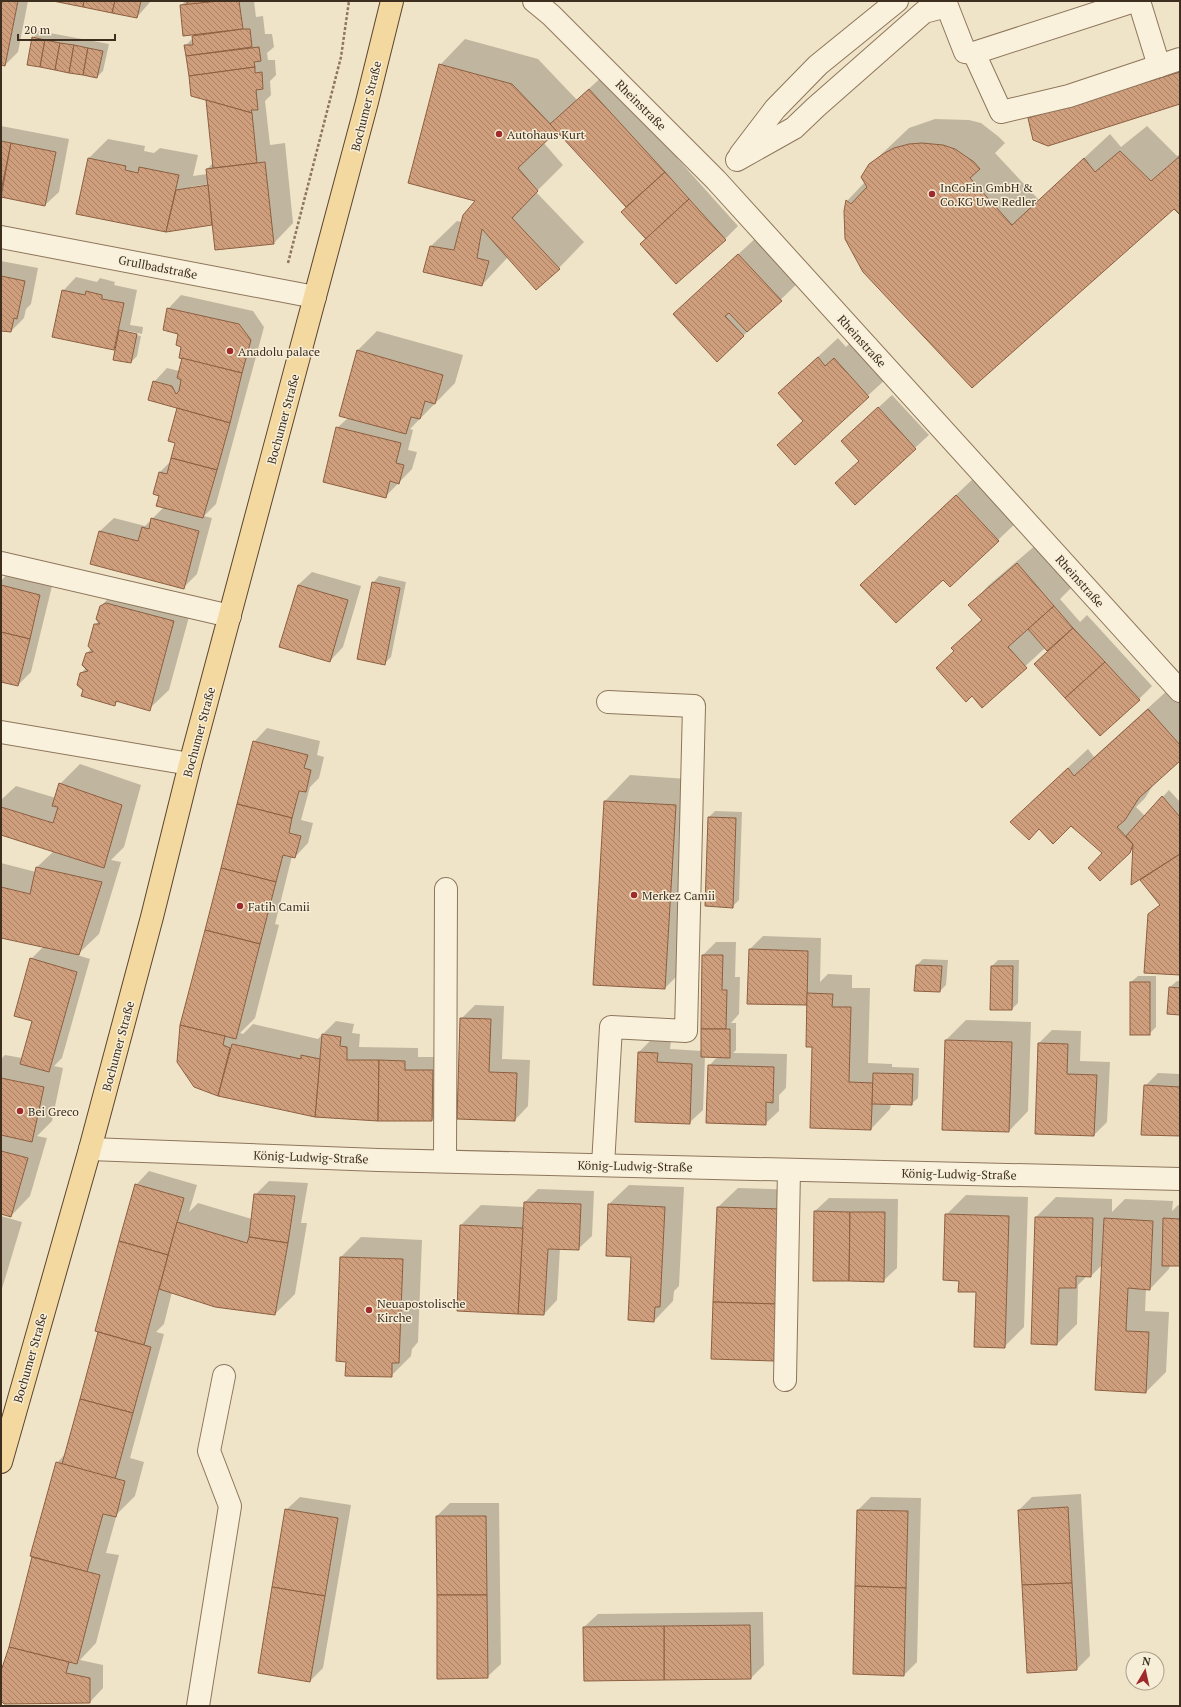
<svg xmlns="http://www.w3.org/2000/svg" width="1181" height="1707" font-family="'PT Serif',serif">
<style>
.shadow{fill:#0003;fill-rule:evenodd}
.building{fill:url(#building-back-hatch);stroke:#8d5f41}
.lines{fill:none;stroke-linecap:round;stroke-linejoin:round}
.minor-casing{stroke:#8d765c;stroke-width:24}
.major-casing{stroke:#5b4430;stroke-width:24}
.path{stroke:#8d765c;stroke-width:2.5;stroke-dasharray:3 2;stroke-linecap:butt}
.minor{stroke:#faf1dc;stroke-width:22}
.major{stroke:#f3d9a0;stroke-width:22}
.poi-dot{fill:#9e2a2b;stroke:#f7eed8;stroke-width:1.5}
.labels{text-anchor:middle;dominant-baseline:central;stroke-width:3;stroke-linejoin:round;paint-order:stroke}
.street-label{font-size:12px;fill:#3d2e20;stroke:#f7eed8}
.poi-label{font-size:12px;fill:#3d2e20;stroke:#f7eed8;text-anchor:start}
</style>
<defs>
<pattern id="building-back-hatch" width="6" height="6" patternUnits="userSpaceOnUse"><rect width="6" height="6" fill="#cf9f7d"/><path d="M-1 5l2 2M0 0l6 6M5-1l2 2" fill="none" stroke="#a98266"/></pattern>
</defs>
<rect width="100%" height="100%" fill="#f0e4c8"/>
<!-- shadow -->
<g class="shadow">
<polygon points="1,1 28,1 18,52 5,65 1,64"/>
<polygon points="55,1 151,1 137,17"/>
<path d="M 185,1 L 254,1 L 256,17 L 263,16 L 265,34 L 272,34 L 274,47 L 267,53 L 268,60 L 275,60 L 276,75 L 270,81 L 271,95 L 265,101 L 270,145 L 285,143 L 293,223 L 274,243 L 213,223 L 166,231 L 77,213 L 88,159 L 108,139 L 145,146 L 144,151 L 154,153 L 160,148 L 198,155 L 193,176 L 207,174 L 207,169 L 214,162 L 207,100 L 192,96 L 185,46 L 193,38 L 193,34 L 181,6 ZM 209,184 L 209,186 L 190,189 L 190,187 Z"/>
<polygon points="39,31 109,44 103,71 97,77 33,38"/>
<polygon points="465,39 538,59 577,100 609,70 684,152 677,158 738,226 725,239 647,239 627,207 557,130 543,142 563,165 536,192 584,242 559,268 508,257 482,285 431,246 457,221 462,222 477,200 440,65"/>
<polygon points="1180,59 1180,103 1029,118 1048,99"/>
<polygon points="935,119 969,120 981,123 999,137 1005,143 995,153 1039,200 1110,134 1121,147 1147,126 1177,156 1180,154 1180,213 1174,208 972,387 845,211 847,201 865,182 870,165 909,128"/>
<polygon points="1,126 69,139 59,192 45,205 1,197"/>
<polygon points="759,235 801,280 743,336 674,314"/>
<polygon points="1,261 38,268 31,304 26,309 24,318 11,331 1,329"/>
<polygon points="76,277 97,282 100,278 115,282 114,285 137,290 130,325 143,327 142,334 128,331 128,333 141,336 137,356 131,362 116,347 114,349 53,336 63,291"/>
<polygon points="181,295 253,311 264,327 216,504 204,516 212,518 197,574 183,588 91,563 100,531 114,518 145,526 164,507 160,495 160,472 171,461 177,442 179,407 154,382 167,368 179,371 183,358 182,347 179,333 168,309"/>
<polygon points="377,331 463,355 455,383 410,429 413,430 408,450 417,452 412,469 386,496 337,428 348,418 357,351"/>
<polygon points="838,338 846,347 854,339 888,377 795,463 778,445 804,420 779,393"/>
<polygon points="892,395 929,435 855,503 836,483 860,460 856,428"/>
<polygon points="976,476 1018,521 998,540 943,579 861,585"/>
<polygon points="1037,544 1073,586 1060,599 1080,622 1087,615 1152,686 1139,699 1035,664 1048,651 1045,648 982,706 953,648 982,619 970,605 989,585"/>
<polygon points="10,571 53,582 31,672 18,685 1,681 1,581"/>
<polygon points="312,572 361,586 343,647 330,661 298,585"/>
<polygon points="379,576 406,582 391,657 385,663 373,583"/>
<polygon points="121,586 193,602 169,690 149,709 118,701 115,704 84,690 81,673 86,668 87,653 91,649 95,625 99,621 101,606"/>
<polygon points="1168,690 1180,703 1180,760 1155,782 1145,798 1136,807 1145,816 1169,790 1180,802 1180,974 1149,915 1161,904 1141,879 1134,848 1129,852 1104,853 1071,824 1031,802 1088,749 1094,757"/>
<polygon points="267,728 320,741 317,755 324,757 319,778 310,787 301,820 313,823 308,843 295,857 292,856 275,924 279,925 255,1018 240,1033 243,1034 253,1024 318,1039 336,1021 354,1024 352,1033 360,1034 359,1047 418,1048 418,1057 446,1057 445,1107 432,1120 315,1116 218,1095 254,742"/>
<polygon points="80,764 141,785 124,847 111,860 121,862 99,934 77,955 90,959 62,1058 54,1066 63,1068 52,1121 37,1136 47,1138 30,1196 11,1216 1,1213 1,1059 5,1055 22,1058 33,1020 31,959 44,946 1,937 1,863 36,872 37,867 54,851 1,834 1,800 16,786 56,798 60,784"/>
<polygon points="630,775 702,780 690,963 665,988 594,984 605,801"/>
<polygon points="715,811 742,812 739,900 732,907 709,817"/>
<polygon points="763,936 821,938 820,982 828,974 852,975 852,988 870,988 868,1063 892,1064 892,1067 919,1068 918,1098 911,1104 891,1104 890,1109 871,1129 814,1046 808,1002 750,949"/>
<polygon points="716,942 736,942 735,977 740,977 739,1014 731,1023 736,1023 736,1050 733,1053 787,1054 786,1088 779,1095 779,1111 765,1124 709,1066 718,1056 705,1056 703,1110 689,1123 639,1052 652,1039 671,1040 670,1049 702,1051 703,955"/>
<polygon points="923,959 948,960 946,985 940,991 917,965"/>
<polygon points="998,960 1019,960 1018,1003 1012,1009 992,966"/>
<polygon points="1138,976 1156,976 1156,1027 1149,1034 1131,982"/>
<polygon points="1177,981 1180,981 1180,1014 1170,987"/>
<polygon points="475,1005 504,1006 502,1059 530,1060 528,1106 515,1120 458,1118 461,1019"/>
<polygon points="966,1020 1031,1022 1028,1111 1009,1131 946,1040"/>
<polygon points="1052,1030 1081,1031 1080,1061 1110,1062 1107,1122 1094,1135 1039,1043"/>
<polygon points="1158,1073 1180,1074 1180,1135 1145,1086"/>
<polygon points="149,1171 197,1185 189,1212 198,1203 252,1219 255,1195 269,1181 308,1183 301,1223 307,1223 295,1294 275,1314 172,1292 164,1324 156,1332 164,1334 130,1458 144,1462 135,1496 117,1514 106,1553 119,1555 96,1643 80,1660 103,1665 103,1688 90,1702 1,1700 1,1674 10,1647 57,1463 65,1454 100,1332 136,1185"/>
<polygon points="629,1185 684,1187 679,1286 674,1291 673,1301 654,1321 632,1256 609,1204"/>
<polygon points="738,1188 800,1190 796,1284 787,1347 774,1360 718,1207"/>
<polygon points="538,1189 594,1191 592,1236 578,1249 560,1248 557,1300 544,1314 461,1225 481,1205 525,1207 525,1202"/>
<polygon points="966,1195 1028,1197 1024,1327 1004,1347 977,1291 960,1280 946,1215"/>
<polygon points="1056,1197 1112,1199 1112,1212 1125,1199 1173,1201 1172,1211 1178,1205 1180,1206 1180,1265 1170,1265 1169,1269 1150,1289 1146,1288 1145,1311 1169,1312 1166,1372 1146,1392 1103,1264 1091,1276 1087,1276 1078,1285 1077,1324 1057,1344 1032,1343 1036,1217"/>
<polygon points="829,1198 898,1199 897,1268 883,1281 815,1211"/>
<polygon points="1,1216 22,1222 1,1292"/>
<polygon points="361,1237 422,1240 418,1342 412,1349 411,1356 391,1376 347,1361 341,1257"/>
<polygon points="1081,1494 1090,1656 1077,1669 1028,1672 1019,1510 1032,1497"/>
<polygon points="300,1497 351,1505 323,1668 310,1681 286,1510"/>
<polygon points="871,1497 921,1498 917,1662 904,1675 858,1510"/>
<polygon points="450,1503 499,1503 501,1664 487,1677 437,1516"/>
<polygon points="763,1612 764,1665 751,1678 584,1627 598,1614"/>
</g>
<!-- building -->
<g class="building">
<polygon points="1,1 18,1 5,66 1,65"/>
<polygon points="53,1 84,1 83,7"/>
<polygon points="84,1 115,1 112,13 83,7"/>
<polygon points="115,1 141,1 137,18 112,13"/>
<polygon points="187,1 220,1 187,5"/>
<polygon points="220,1 239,1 243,29 183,36 180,5"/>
<polygon points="243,29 250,29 252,47 186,56 184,45 193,45 192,36"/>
<polygon points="32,37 45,40 40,67 27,65"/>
<polygon points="45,40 60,43 55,70 40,67"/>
<polygon points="60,43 74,45 69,73 55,70"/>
<polygon points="74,45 88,48 83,75 69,73"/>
<polygon points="259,47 261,61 254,62 255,67 189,76 186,56"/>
<polygon points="88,48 103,51 97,78 83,75"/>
<polygon points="439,64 512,84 557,131 518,168 538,191 512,218 560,269 536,290 482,229 477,258 489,261 482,286 423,272 430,246 454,250 463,215 475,201 408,183"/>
<polygon points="255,67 255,73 262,72 263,89 256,90 258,110 251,110 252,113 191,96 189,76"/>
<polygon points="1180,72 1180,104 1048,146 1033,140 1028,118"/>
<polygon points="589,89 665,172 626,207 550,124"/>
<polygon points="206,100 252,113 257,163 213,168"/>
<polygon points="1,141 11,143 1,191"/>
<polygon points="11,143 56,152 45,206 1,197"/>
<polygon points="922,143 943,145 955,149 974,162 980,169 970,178 1012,225 1084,158 1095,172 1120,151 1151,181 1180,156 1180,215 1174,209 972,388 863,272 845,239 844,211 846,200 851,204 867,187 861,177 869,164 883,154 894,148 909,144"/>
<polygon points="88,158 126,166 125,170 138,173 139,167 179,175 166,232 76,214"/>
<polygon points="265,162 274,244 215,250 206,169"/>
<polygon points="665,172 689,199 646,239 621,212"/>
<polygon points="208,185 212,225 166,232 176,190"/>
<polygon points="689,199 726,240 676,284 640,244"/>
<polygon points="738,254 782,301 747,332 729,313 725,316 744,336 717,362 673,314"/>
<polygon points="1,276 25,281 17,319 14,318 11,332 1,331"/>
<polygon points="62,290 85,295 86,291 102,295 102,299 124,303 114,350 52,337"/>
<polygon points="167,308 239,324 251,340 242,373 179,358 181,347 176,345 178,334 163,330"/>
<polygon points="119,330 137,334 131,363 113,360"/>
<polygon points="357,350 443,375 435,404 425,401 420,419 411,417 406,434 339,416"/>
<polygon points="818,357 825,366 834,358 869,397 795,465 777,445 803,421 778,393"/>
<polygon points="182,358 242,373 230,423 148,400 153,381 172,386 176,394 179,391 181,380 177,378"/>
<polygon points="878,407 916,449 855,505 835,483 859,461 841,441"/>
<polygon points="177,408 230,423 217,470 171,458 175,443 168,441"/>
<polygon points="336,427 401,443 396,463 404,465 399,484 390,481 386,498 323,482"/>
<polygon points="171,458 217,470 203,518 156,506 159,496 153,494 159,472 167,474"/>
<polygon points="956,495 999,541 950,587 943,580 896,623 860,585"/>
<polygon points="151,518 199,531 184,589 90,564 99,531 138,541 142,527 149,529"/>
<polygon points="1017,563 1054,606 1008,647 1027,668 982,708 972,696 966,702 936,668 954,651 951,648 982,620 968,605"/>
<polygon points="372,582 400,588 385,665 357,659"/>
<polygon points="1,585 40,595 30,639 1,632"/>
<polygon points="298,585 348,600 330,662 279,647"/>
<polygon points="106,603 174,621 150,711 116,701 115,706 81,696 83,690 77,685 80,673 88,671 82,665 86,653 93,652 88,646 94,624 100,624 96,619 100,606"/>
<polygon points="1054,606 1073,628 1047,651 1028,629"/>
<polygon points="1073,628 1105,662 1065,698 1034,664"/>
<polygon points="1,632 30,639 18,686 1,682"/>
<polygon points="1105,662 1140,700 1100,736 1065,698"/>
<polygon points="1148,709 1180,745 1180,761 1139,798 1125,820 1117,827 1133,844 1130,853 1100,881 1088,868 1102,853 1071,826 1053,844 1039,829 1029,840 1010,822 1068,768 1074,776"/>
<polygon points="253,741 308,755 304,768 311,770 306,792 299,791 292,818 237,804"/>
<polygon points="59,783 122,805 104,868 1,835 1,807 53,823 58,807 52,806"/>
<polygon points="1162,796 1180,817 1180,854 1131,885 1133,844 1126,836"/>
<polygon points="604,801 676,805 665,989 593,985"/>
<polygon points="237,804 292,818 289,833 301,836 295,858 283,855 276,882 221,868"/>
<polygon points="708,817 736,818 733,908 705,906"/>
<polygon points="1180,854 1180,975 1144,973 1148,914 1160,905 1140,880"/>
<polygon points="36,867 102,882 79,955 1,938 1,887 30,894"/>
<polygon points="221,868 276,882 260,944 205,930"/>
<polygon points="205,930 260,944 236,1039 180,1025"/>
<polygon points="749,949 808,951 807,1005 747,1004"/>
<polygon points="702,955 723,955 722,990 727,990 726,1029 701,1029"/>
<polygon points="30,958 77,972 49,1072 20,1064 32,1021 14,1016"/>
<polygon points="916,965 942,966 940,992 914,991"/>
<polygon points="991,966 1013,966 1012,1010 990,1010"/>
<rect x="1130" y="982" width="20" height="53"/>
<polygon points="1169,987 1180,988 1180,1015 1167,1014"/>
<polygon points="807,993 833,994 832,1007 851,1007 849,1082 873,1083 871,1130 810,1128 812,1047 806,1047"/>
<polygon points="460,1018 491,1019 489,1072 517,1073 515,1121 457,1119"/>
<polygon points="180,1025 225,1036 223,1045 230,1048 218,1096 194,1087 177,1062"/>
<polygon points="701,1029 730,1029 730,1058 701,1057"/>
<polygon points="322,1034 341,1037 340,1046 347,1047 347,1060 379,1060 378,1121 315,1117"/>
<polygon points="945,1040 1012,1042 1009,1132 942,1130"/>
<polygon points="1038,1043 1068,1044 1067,1074 1097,1075 1094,1136 1035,1134"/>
<polygon points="232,1044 301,1059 301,1055 320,1059 315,1117 218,1096"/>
<polygon points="638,1052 658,1053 657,1062 692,1064 690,1124 635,1122"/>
<polygon points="379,1060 405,1061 405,1070 433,1070 432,1121 378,1121"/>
<polygon points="708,1065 774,1067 773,1103 766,1102 766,1125 706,1123"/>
<polygon points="873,1073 913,1074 912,1105 872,1104"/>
<polygon points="1,1078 44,1087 32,1142 1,1135"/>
<polygon points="1144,1085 1180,1087 1180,1136 1141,1135"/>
<polygon points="1,1151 28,1158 11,1217 1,1214"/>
<polygon points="135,1184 184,1198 168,1255 119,1241"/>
<polygon points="254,1194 295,1196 288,1243 249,1237"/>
<polygon points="524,1202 581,1204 579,1250 548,1249 544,1315 518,1314"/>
<polygon points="608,1204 665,1207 660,1307 655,1307 654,1322 628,1320 631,1257 606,1256"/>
<polygon points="717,1207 780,1209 776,1304 713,1302"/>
<polygon points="814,1211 850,1212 849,1281 813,1281"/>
<polygon points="850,1212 885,1212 884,1282 849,1281"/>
<polygon points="945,1214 1009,1216 1005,1348 974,1347 976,1292 958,1292 959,1281 943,1280"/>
<polygon points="1035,1217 1093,1218 1091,1277 1076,1276 1076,1288 1059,1288 1057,1345 1031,1344"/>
<polygon points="1104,1218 1153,1221 1150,1290 1128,1288 1126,1331 1149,1332 1146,1393 1095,1390"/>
<polygon points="1163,1218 1180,1219 1180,1266 1162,1266"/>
<polygon points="177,1222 247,1243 249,1237 288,1243 275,1315 215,1307 159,1289"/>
<polygon points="460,1225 523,1228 518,1314 457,1311"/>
<polygon points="119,1241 168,1255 144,1345 95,1331"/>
<polygon points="340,1257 403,1259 399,1363 392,1363 392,1377 345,1376 346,1362 336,1361"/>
<polygon points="713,1302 776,1304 774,1361 711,1359"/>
<polygon points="98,1332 151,1347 133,1413 80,1399"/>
<polygon points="80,1399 133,1413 115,1479 62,1464"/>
<polygon points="56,1462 125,1481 116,1517 103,1514 87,1572 30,1556"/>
<polygon points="1068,1507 1072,1583 1022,1585 1018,1510"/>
<polygon points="285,1509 338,1518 325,1596 272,1587"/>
<polygon points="857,1510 908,1511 906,1588 855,1586"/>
<polygon points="436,1516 486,1516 487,1595 437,1595"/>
<polygon points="32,1557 100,1575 77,1664 9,1647"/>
<polygon points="1072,1583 1077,1670 1027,1673 1022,1585"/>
<polygon points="855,1586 906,1588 904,1676 853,1674"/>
<polygon points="272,1587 325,1596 310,1682 258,1673"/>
<polygon points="437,1595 487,1595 488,1678 437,1679"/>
<polygon points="750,1625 751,1679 664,1680 664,1626"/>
<polygon points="664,1626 664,1680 584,1681 583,1627"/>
<polygon points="9,1647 69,1662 66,1673 90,1678 90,1703 4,1704 1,1701 1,1671"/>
</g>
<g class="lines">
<!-- minor casing -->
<g class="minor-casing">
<g id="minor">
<polyline points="534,1 551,15 716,180 1180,691"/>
<polyline points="1139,1 1159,66"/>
<polyline points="974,53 1001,112 1069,96 1180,59"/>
<polyline points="740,155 775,109 818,65 897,1"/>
<polyline points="737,160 794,128 816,107 924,12 947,6 965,52 974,53 1134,1"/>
<polyline points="1,237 315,297"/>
<polyline points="1,563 230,616"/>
<polyline points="1,732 190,764"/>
<polyline points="90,1149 378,1160 1180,1179"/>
<polyline points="445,1161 446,889"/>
<polyline points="603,1165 611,1027 686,1031 694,706 608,702"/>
<polyline points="785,1380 789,1170"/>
<polyline points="198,1706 230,1506 209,1451 224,1376"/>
</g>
</g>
<!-- major casing -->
<g class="major-casing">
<polyline id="major" points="1,1462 90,1149 152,917 190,764 367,102 392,1"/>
</g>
<!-- path -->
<polyline class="path" points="288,263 341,57 349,1"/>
<!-- minor -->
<use href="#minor" class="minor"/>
<!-- major -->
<use href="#major" class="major"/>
</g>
<!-- markers -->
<g class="poi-dot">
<circle cx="499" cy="134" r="4"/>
<circle cx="932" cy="194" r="4"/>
<circle cx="230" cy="351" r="4"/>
<circle cx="634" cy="895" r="4"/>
<circle cx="240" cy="906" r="4"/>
<circle cx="20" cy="1111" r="4"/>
<circle cx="369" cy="1310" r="4"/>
</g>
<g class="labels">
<!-- street labels -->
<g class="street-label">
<text transform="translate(641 105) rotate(45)">Rheinstraße</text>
<text transform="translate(366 106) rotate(-76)">Bochumer Straße</text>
<text transform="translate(158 267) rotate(11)">Grullbadstraße</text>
<text transform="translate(862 341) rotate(48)">Rheinstraße</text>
<text transform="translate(283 419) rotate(-75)">Bochumer Straße</text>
<text transform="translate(1080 581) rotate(48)">Rheinstraße</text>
<text transform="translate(199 732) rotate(-75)">Bochumer Straße</text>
<text transform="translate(118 1046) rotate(-75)">Bochumer Straße</text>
<text transform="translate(311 1157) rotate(2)">König-Ludwig-Straße</text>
<text transform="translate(635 1166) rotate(1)">König-Ludwig-Straße</text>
<text transform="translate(959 1174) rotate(1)">König-Ludwig-Straße</text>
<text transform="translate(30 1358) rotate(-74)">Bochumer Straße</text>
</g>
<!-- poi labels -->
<g class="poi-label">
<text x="507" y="134">Autohaus Kurt</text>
<text x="940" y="187">InCoFin GmbH &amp;<tspan x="940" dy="14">Co.KG Uwe Redler</tspan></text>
<text x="238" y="351">Anadolu palace</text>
<text x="642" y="895">Merkez Camii</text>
<text x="248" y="906">Fatih Camii</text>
<text x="28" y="1111">Bei Greco</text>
<text x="377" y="1303">Neuapostolische<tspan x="377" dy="14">Kirche</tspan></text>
</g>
</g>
<!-- border -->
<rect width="1181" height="1707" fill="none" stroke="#3d2e20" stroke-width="4"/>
<!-- north arrow -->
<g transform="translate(1145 1671) rotate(9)"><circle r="19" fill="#f7eed8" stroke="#ada18e"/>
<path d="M0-3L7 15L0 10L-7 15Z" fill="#9e2a2b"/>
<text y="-6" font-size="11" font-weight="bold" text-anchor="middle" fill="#3d2e20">N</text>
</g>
<!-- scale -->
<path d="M18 34v6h97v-6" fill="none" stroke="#3d2e20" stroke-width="2"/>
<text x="24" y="34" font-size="12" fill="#3d2e20" stroke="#f7eed8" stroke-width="3" paint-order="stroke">20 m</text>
</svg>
